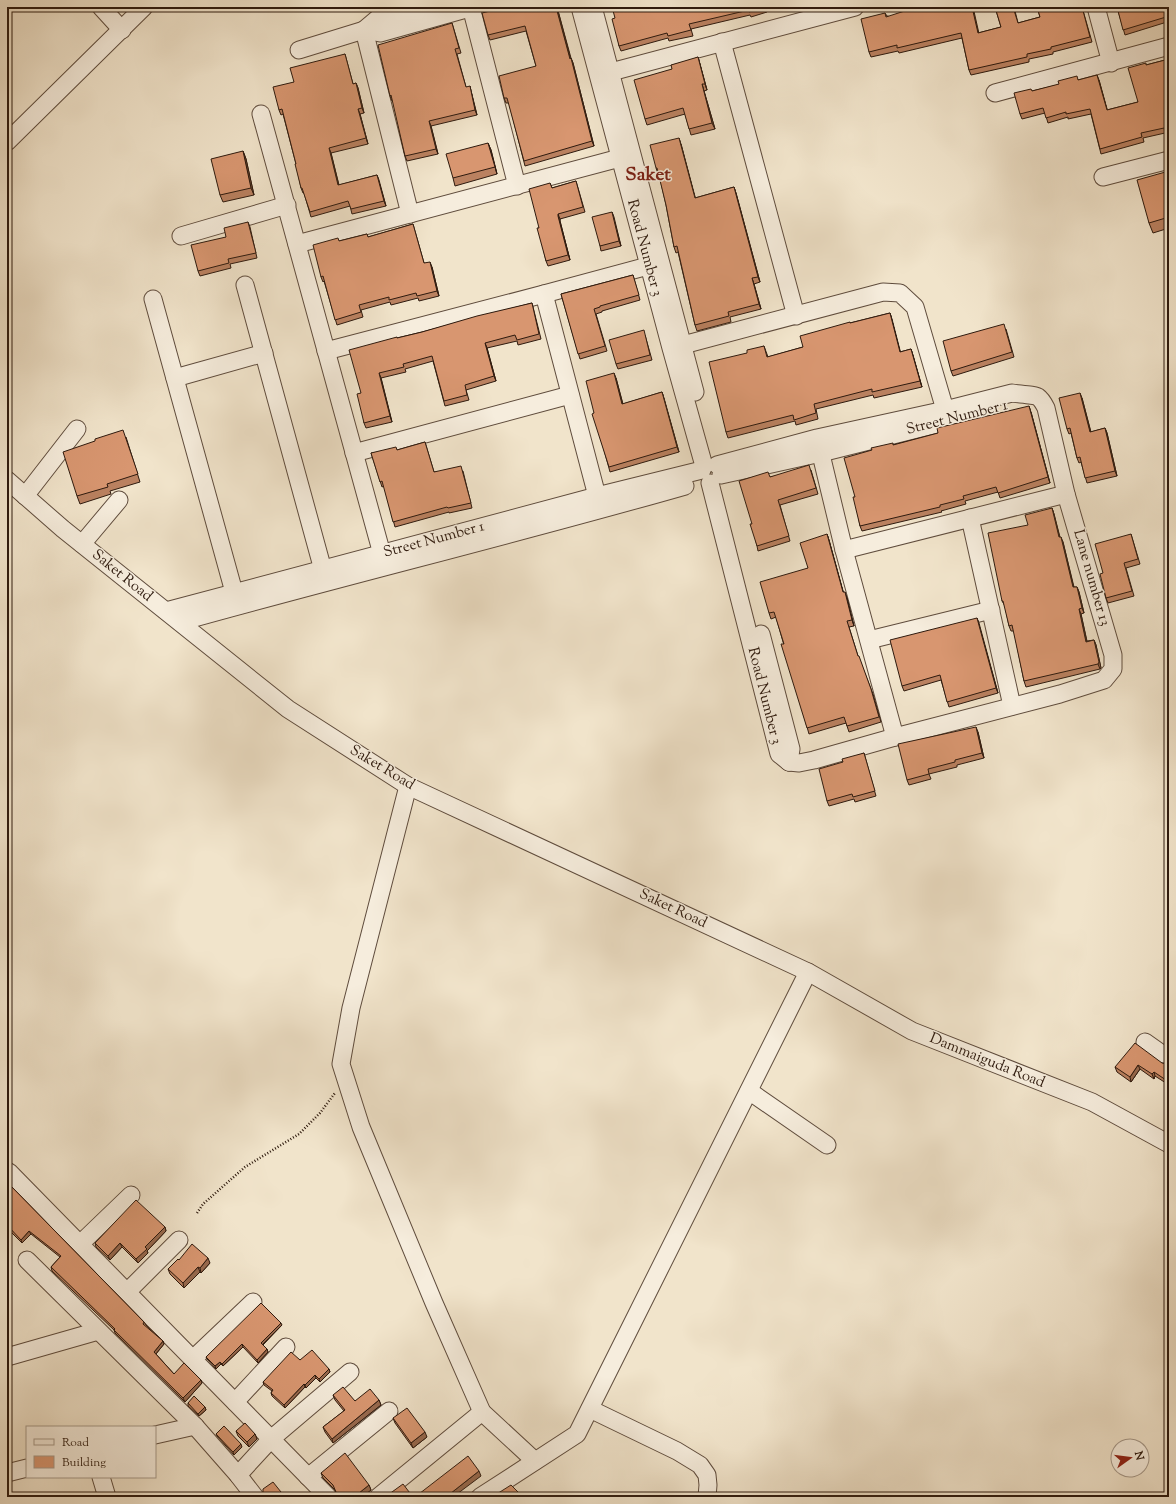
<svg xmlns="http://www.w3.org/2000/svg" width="1176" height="1504" font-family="'Sorts Mill Goudy',serif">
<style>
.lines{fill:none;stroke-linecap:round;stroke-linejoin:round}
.minor-casing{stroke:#5f4c3d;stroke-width:19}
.path{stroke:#2e1a0e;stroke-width:2.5;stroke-dasharray:1 2;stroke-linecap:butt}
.minor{stroke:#f6eddd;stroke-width:17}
.wall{fill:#ba8160;stroke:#2e1a0e}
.shaded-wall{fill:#97694e;stroke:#2e1a0e}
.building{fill:#d89670;stroke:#2e1a0e}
.labels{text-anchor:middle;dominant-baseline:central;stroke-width:3;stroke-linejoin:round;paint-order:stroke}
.street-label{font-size:15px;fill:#2e1a0e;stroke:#f6eddd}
.district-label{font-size:19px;font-weight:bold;fill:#7a1f14;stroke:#f6eddd}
</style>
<rect width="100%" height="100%" fill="#f1e4cb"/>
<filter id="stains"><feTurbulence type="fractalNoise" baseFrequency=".005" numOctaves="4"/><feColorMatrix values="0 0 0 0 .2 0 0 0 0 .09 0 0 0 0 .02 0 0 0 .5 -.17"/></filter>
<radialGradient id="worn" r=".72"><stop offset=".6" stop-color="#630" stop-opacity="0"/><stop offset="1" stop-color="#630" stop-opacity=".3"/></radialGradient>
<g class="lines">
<!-- minor casing -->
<g class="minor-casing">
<g id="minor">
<polyline points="101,7 122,30"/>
<polyline points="421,7 377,19 364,30 380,33 473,7"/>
<polyline points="471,7 517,186"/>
<polyline points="580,7 671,348 704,466"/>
<polyline points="593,7 695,392"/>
<polyline points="1096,7 1111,63"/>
<polyline points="722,42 796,316"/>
<polyline points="299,50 364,30 410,214"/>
<polyline points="611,72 855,7"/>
<polyline points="995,93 1169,46"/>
<polyline points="261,114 385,565"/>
<polyline points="7,142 144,7"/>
<polyline points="1103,177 1169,160"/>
<polyline points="181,236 287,205"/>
<polyline points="297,244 631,155"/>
<polyline points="245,285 323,570"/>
<polyline points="544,294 597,496"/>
<polyline points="153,299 237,603"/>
<polyline points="683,345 883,292 900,293 915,307 948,420"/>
<polyline points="326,351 544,294 659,263"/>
<polyline points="175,378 264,353"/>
<polyline points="818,442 844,550 895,737"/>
<polyline points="354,453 570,395"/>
<path d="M 717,465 L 817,438 L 945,410 L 1012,393 C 1018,394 1036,395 1038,397 C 1041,399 1044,404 1046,408 L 1066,494 L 1113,655 L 1113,669 L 1104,680 L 1060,694 L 895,737 L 814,760 L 799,763 L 789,762"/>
<polyline points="721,475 821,453 957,419"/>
<polyline points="7,480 63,529 288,709 408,786 808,972 912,1031 1092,1102 1169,1144"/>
<polyline points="710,483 779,754 789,762"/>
<polyline points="25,496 77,429"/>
<polyline points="970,518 1012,706"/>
<polyline points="82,544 119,500"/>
<polyline points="844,550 1066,494"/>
<polyline points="166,611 597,496 702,470"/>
<path d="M 180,622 C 348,575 517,534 685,486"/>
<polyline points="761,634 791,749 789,762"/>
<polyline points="869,640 991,610"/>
<polyline points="408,786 351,1008 341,1064 361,1127 434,1303 482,1412 535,1461"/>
<polyline points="1145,1042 1169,1059"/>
<polyline points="749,1091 827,1145"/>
<polyline points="9,1172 328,1497"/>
<polyline points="80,1244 131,1195"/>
<polyline points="27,1260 195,1426 238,1475 255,1497"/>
<polyline points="127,1292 179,1240"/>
<polyline points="7,1357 98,1331"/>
<polyline points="193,1359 253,1302"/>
<polyline points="235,1402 286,1347"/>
<polyline points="590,1409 677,1451 700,1465 707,1475 708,1485 707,1497"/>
<polyline points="155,1435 195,1426"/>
<polyline points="7,1473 27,1468"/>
<polyline points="238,1475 271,1439 350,1372"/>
<polyline points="101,1477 107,1497"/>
<polyline points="308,1477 389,1411"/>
<polyline points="378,1497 482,1412"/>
<polyline points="480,1497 577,1434 808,972"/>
</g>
</g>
<!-- path -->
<polyline class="path" points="197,1213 203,1204 245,1167 299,1134 320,1113 335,1093"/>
<!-- minor -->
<use href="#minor" class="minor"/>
</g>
<!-- wall -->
<g class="wall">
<polygon points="557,7 571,58 573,63 594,146 525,166 509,103 506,103 504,98 536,66 526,31 490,40 488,35 512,8"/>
<polygon points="766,7 767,12 751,17 750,15 691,29 693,36 669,41 668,38 621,51 619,46 615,18"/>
<polygon points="995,7 1014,7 1018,23 1040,17 1037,7 1082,7 1092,42 1053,52 1053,54 1029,59 1029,62 971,75 969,70 962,38 899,53 898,51 871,57 869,52 885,13 887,16 978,33 1001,27"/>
<polygon points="1117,7 1169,7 1169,8 1164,9 1167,22 1125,35"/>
<polygon points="452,23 461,53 457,54 466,87 471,91 477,115 431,126 438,154 407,161 405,156 393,100 392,101 390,96"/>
<polygon points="345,54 353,84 356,83 358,88 364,113 360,114 368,144 331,153 339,185 377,175 386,206 352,214 350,206 311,217 304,193 303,193 301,188 296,164 283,114 281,115 279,110 294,82"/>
<polygon points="698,57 707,90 704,91 715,129 691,135 685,114 647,125 645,119 672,69"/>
<polygon points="1169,59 1169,137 1166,137 1165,133 1143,138 1144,142 1101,154 1091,114 1068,119 1068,117 1048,123 1045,113 1022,119 1020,114 1032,91 1079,80 1099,80 1107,110 1138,102 1146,65"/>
<polygon points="488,143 491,150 497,174 455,186 453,178"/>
<polygon points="681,144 695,198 734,187 736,193 760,282 754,284 761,309 730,317 731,322 697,331 695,325 678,252 676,253 674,247 666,205 659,174 658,174 656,168"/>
<polygon points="243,151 246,159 254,195 223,202 220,195"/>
<polygon points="1169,171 1169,228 1153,233 1149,223"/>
<polygon points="576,181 585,212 560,219 560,221 570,260 548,266 546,261 539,228 550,183 552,188"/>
<polygon points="612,212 621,246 601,251 600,246"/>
<polygon points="248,222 250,227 257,258 230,264 231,268 200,276 198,271 226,237"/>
<polygon points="413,224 424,263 432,267 439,296 419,301 418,298 391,305 390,302 361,310 363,317 337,325 324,281 323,282 321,277 339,241 367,234 368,237"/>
<polygon points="633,275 640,300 602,311 602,312 596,314 607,351 580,359 561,294"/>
<polygon points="532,303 541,339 518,345 517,341 487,348 496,381 466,390 469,400 445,406 433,361 405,369 406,372 381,378 392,422 366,428 364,423 361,393 397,338 422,332"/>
<polygon points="890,313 900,352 911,349 922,387 874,398 873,395 816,409 818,419 796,425 795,421 728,438 726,432 747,353 764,346 768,357 803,347 850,323"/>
<polygon points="1006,329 1014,357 953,376 951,371"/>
<polygon points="645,335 652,360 618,369 616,364"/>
<polygon points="616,378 623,404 662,392 679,452 610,472 594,413"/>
<polygon points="1082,398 1091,432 1105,428 1107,433 1117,476 1087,483 1081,462 1079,463 1077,458 1071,433 1069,434 1067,429"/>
<polygon points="1031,412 1050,483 1000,498 998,492 965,501 966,504 941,511 942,512 862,531 860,526 855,497 893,445"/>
<polygon points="126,437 140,482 110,491 111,494 80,504 77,496"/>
<polygon points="425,442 434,472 463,471 472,508 449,513 449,512 395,527 384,486 382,487 371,453 397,450"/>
<polygon points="811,470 818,494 780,505 790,541 758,551 757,546 752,524 770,477"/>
<polygon points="1052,508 1054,514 1060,537 1063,542 1074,587 1077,587 1079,592 1084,613 1081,614 1087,641 1094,640 1096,645 1101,668 1100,669 1026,687 1024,681 1014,631 1011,631 1009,626 1005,606 1002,601 1028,525"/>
<polygon points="827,534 829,540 843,592 847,598 854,626 849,627 858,656 873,694 881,722 849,732 846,723 809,734 776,617 771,619 769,613 808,568"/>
<polygon points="1131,534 1140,564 1126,568 1134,596 1108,603 1106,598 1103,573"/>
<polygon points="977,618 998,693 949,707 941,680 904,691 902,686"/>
<polygon points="978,732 984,758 957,765 957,767 929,774 931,779 909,785 907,780"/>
<polygon points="864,753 876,796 855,802 854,799 829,806 827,801 843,762"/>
<polygon points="1162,1063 1169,1064 1169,1085 1155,1076 1154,1079 1140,1069 1131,1082 1117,1072 1115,1067"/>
<polygon points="7,1182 144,1322 146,1325 163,1341 164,1344 156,1354 174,1374 201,1380 202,1383 185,1402 115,1333 114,1330 52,1271 51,1267 60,1257 31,1234 22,1243 7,1228"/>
<polygon points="165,1227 166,1231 147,1251 148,1253 138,1263 122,1247 110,1260 96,1247 95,1243"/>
<polygon points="179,1260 210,1263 201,1273 200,1272 184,1288 170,1274 168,1269"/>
<polygon points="282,1325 263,1345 267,1349 268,1352 258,1363 243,1347 223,1366 221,1364 216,1369 207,1359 206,1357"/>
<polygon points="300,1360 329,1369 330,1372 320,1382 316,1378 306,1388 305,1387 285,1408 272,1396 271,1393 272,1391 264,1385 263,1382"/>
<polygon points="333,1395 355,1401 379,1400 381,1405 333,1443 325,1432 323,1427 344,1411 335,1400"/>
<polygon points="188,1403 205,1407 206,1410 199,1416 188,1406"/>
<polygon points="393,1418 427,1437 413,1448 395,1423"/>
<polygon points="236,1431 255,1434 257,1439 249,1447 238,1436"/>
<polygon points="216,1434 242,1447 234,1455 217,1436"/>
<polygon points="321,1473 369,1485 371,1490 362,1497 338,1497 335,1490 323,1478"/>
</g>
<!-- shaded-wall -->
<g class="shaded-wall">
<polygon points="556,7 557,7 572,64 570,59"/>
<polygon points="972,7 973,7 980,38 978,33"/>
<polygon points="698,57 700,64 707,90 705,84"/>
<polygon points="571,58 573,63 594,146 592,141"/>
<polygon points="1097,75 1099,80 1109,116 1107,110"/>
<polygon points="356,83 358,88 364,113 362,108"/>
<polygon points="702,84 704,91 715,129 712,123"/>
<polygon points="470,86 471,91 477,115 475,110"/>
<polygon points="358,109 360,114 368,144 366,138"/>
<polygon points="429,121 431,126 438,154 436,149"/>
<polygon points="679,138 681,144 697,204 695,198"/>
<polygon points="488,143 491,150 497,174 495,167"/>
<polygon points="329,148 331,153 340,190 338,185"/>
<polygon points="243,151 246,159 254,195 251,188"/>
<polygon points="377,175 379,180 386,206 384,201"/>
<polygon points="734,187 736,193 760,282 758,277"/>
<polygon points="612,212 614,217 621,246 619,241"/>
<polygon points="558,214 560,219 560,221 570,260 558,216"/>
<polygon points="430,262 432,267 439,296 437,291"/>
<polygon points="752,278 754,284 761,309 759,304"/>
<polygon points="890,313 892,319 902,358 900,352"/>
<polygon points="485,343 487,348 496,381 494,376"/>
<polygon points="911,349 913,355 922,387 920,381"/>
<polygon points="379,373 381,378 392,422 390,416"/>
<polygon points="614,373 616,378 624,409 622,404"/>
<polygon points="662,392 664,398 679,452 677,447"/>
<polygon points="1080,393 1082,398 1092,437 1090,432"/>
<polygon points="1029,406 1031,412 1050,483 1048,477"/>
<polygon points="1105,428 1107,433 1117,476 1115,471"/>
<polygon points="1052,508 1054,514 1061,543 1059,537"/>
<polygon points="827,534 829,540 845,598 843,592"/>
<polygon points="1061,537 1063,542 1075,593 1073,587"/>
<polygon points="1077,587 1079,592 1084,613 1082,608"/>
<polygon points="845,592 847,598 854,626 852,620"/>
<polygon points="1079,609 1081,614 1088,647 1086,642"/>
<polygon points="977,618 979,623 998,693 996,688"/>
<polygon points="1094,640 1096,645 1101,668 1100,669 1098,664"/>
<polygon points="976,727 978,732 984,758 982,753"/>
<polygon points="1138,1065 1140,1069 1131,1082 1130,1077"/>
<polygon points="1154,1072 1155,1076 1154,1079 1152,1074"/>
<polygon points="165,1227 166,1231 147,1251 148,1253 138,1263 136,1259 145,1247"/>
<polygon points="29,1231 31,1234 22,1243 21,1240"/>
<polygon points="120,1243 122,1247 110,1260 108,1256"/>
<polygon points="208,1258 210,1263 201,1273 200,1268"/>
<polygon points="198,1267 200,1272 184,1288 183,1283"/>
<polygon points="281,1323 282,1325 262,1345 261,1343"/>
<polygon points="163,1341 164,1344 155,1355 154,1352"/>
<polygon points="242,1344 243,1347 223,1366 222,1364"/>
<polygon points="267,1349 268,1352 258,1363 257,1360"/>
<polygon points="220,1362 221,1364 216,1369 215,1366"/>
<polygon points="329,1369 330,1372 320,1382 319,1379"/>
<polygon points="315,1375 316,1378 306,1388 305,1385"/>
<polygon points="201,1380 202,1383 185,1402 183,1398"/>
<polygon points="304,1384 305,1387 285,1408 284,1405"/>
<polygon points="379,1400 381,1405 333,1443 332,1439"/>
<polygon points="205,1407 206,1410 199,1416 198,1414"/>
<polygon points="425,1432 427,1437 413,1448 411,1443"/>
<polygon points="255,1434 257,1439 249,1447 247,1442"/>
<polygon points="241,1444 242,1447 234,1455 233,1452"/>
<polygon points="479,1471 481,1476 453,1497 446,1497"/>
<polygon points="369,1485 371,1490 362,1497 354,1497"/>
<polygon points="281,1492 282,1495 279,1497 275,1497"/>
<polygon points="518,1492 519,1496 518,1497 513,1497"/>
</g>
<!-- building -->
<g class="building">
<polygon points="506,7 512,7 512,8 515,7 556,7 570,59 571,58 592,141 524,161 507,98 504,98 499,76 536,66 525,26 488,35 482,13"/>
<polygon points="612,7 765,7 749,12 749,10 689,24 691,30 668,36 667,33 619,46 612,19 615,18"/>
<polygon points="917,7 972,7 978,33 1001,27 995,7 1013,7 1018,23 1040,17 1037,7 1082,7 1090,37 1051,47 1051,49 1027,54 1027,57 969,70 961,33 897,48 897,45 869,52 861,19 885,13 886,17"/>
<polygon points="1117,7 1163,7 1166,17 1123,30"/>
<polygon points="452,23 459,48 455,49 466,87 470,86 475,110 429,121 436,149 405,156 391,95 390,96 378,45"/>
<polygon points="345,54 353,84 356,83 362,108 358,109 366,138 329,148 338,185 377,175 384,201 351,209 348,201 310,212 302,188 301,188 295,164 296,164 282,109 279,110 273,87 294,82 290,68"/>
<polygon points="698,57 705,84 702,84 712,123 689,129 683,108 645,119 634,80 672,69 671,65"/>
<polygon points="1169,59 1169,131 1165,132 1164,128 1141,133 1142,137 1100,149 1090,109 1066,114 1066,112 1046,118 1043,108 1020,114 1014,93 1031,89 1032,91 1059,84 1058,81 1077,76 1078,80 1097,75 1107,110 1138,102 1128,68 1146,63 1146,65"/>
<polygon points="679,138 695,198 734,187 758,277 752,278 759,304 728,312 729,316 695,325 677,246 674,247 666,205 657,168 656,168 650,145"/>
<polygon points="488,143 495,167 453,178 446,154"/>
<polygon points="243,151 251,188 220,195 211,159"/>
<polygon points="1169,171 1169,217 1149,223 1137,180"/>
<polygon points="576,181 583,207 558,214 558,216 568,255 546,261 537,228 539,228 529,189 550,183 552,188"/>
<polygon points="612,212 619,241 600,246 592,217"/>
<polygon points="248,222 256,253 228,259 229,263 198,271 191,245 226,237 224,228"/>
<polygon points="413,224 424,263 430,262 437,291 417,296 416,293 389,300 389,297 359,305 361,312 335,320 323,276 321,277 313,245 338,238 339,241 367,234 368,237"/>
<polygon points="633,275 639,295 600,306 600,307 594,309 605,346 578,354 561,294"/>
<polygon points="532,303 539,334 517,340 515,335 485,343 494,376 465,385 467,395 444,401 432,356 403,364 404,367 379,373 390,416 364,423 357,394 361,393 349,350 397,337 397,338 422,332 477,316"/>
<polygon points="890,313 900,352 911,349 920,381 872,392 872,389 814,404 816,413 794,420 793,415 726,432 709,362 747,353 747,350 764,346 767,357 803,347 800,336 850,322 850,323"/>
<polygon points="1004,324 1012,352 951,371 943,341"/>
<polygon points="644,330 650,355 616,364 609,340"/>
<polygon points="614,373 622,404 662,392 677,447 609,467 592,414 594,413 586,381"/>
<polygon points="1080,393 1090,432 1105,428 1115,471 1085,478 1080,457 1077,458 1070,428 1067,429 1059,398"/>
<polygon points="1029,406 1048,477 998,493 996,487 963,496 964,499 940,505 940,507 860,526 853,497 855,497 844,458 872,450 871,448 893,443 893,445 938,433 937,428"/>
<polygon points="123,430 138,474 107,484 108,487 77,496 63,452 95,441 95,439"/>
<polygon points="425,442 434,472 461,466 471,503 448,508 447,507 393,522 382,481 380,482 371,453 396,447 397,450"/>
<polygon points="809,465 816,488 778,500 789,536 757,546 750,524 752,524 739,481 768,472 770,477"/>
<polygon points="1052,508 1059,537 1061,537 1073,587 1077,587 1082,608 1079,609 1086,642 1094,640 1099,662 1098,664 1024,681 1012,625 1009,626 1003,601 1002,601 988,533 1028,525 1025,515"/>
<polygon points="827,534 843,592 845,592 852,620 847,621 858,656 859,656 871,689 879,717 847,726 844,717 807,728 781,644 784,644 774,612 769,613 760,582 808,568 800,543"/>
<polygon points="1131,534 1138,559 1124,563 1132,591 1106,598 1100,574 1103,573 1095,544"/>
<polygon points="977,618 996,688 947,702 940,675 902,686 890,640"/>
<polygon points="976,727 982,753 955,760 955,762 928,769 929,774 907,780 898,744"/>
<polygon points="864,753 875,791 853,797 852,794 827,801 819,769 843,762 842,759"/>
<polygon points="1135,1043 1162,1063 1169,1064 1169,1082 1154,1072 1152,1074 1138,1065 1130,1077 1115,1067"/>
<polygon points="7,1182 144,1322 143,1324 163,1341 154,1352 174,1374 184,1363 201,1380 183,1398 114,1330 115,1329 51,1267 61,1256 29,1231 21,1240 7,1225"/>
<polygon points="136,1200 165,1227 145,1247 147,1249 136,1259 120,1243 108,1256 95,1243"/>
<polygon points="192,1244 208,1258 200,1268 198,1267 183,1283 168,1269 178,1259 179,1260"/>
<polygon points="261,1303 281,1323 261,1343 267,1349 257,1360 242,1344 222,1364 220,1362 215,1366 206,1357"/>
<polygon points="312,1350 329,1369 319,1379 315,1375 305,1385 304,1384 284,1405 271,1393 273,1390 263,1382 291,1352 300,1360"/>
<polygon points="343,1387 355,1401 370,1389 379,1400 332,1439 323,1427 345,1410 333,1395"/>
<polygon points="194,1396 205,1407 198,1414 188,1403"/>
<polygon points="407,1408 425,1432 411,1443 393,1418"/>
<polygon points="245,1423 255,1434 247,1442 236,1431"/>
<polygon points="224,1426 241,1444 233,1452 216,1434"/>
<polygon points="345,1453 369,1485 354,1497 340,1497 336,1492 333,1485 321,1473"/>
<polygon points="468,1456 479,1471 446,1497 415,1497"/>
<polygon points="273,1482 281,1492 275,1497 263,1497 263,1489"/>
<polygon points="403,1484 413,1497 385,1497"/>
<polygon points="511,1485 518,1492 513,1497 492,1497"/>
</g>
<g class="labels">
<!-- street labels -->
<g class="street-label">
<text transform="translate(644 248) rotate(75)">Road Number 3</text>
<text transform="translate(957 418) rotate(-14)">Street Number 1</text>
<text transform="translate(434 540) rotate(-15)">Street Number 1</text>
<text transform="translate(122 576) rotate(39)">Saket Road</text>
<text transform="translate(1091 578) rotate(74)">Lane number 13</text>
<text transform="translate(764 696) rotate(76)">Road Number 3</text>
<text transform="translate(382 768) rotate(31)">Saket Road</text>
<text transform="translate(673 909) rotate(25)">Saket Road</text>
<text transform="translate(987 1061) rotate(22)">Dammaiguda Road</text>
</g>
<!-- district labels -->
<g class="district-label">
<text x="648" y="175">Saket</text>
</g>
</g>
<!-- margin -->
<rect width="1176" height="1504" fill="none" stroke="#f1e4cb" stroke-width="24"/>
<rect x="8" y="8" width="1160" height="1488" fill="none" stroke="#2e1a0e" stroke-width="2"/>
<rect x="12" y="12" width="1152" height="1480" fill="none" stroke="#2e1a0e"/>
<!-- legend -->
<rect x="26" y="1426" width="130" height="52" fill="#f6eddd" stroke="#a6998a"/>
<rect x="34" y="1439" width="20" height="6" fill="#f6eddd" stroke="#a6998a"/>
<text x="62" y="1446" font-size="12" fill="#2e1a0e">Road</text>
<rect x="34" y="1456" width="20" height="12" fill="#d89670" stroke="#a6998a"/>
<text x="62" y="1466" font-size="12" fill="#2e1a0e">Building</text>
<!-- north arrow -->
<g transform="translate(1130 1458) rotate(76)"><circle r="19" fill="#f6eddd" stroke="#a6998a"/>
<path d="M0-3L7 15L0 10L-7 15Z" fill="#8f2418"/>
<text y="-6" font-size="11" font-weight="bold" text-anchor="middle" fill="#2e1a0e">N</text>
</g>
<rect width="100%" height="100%" filter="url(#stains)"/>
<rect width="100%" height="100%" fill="url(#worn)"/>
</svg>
